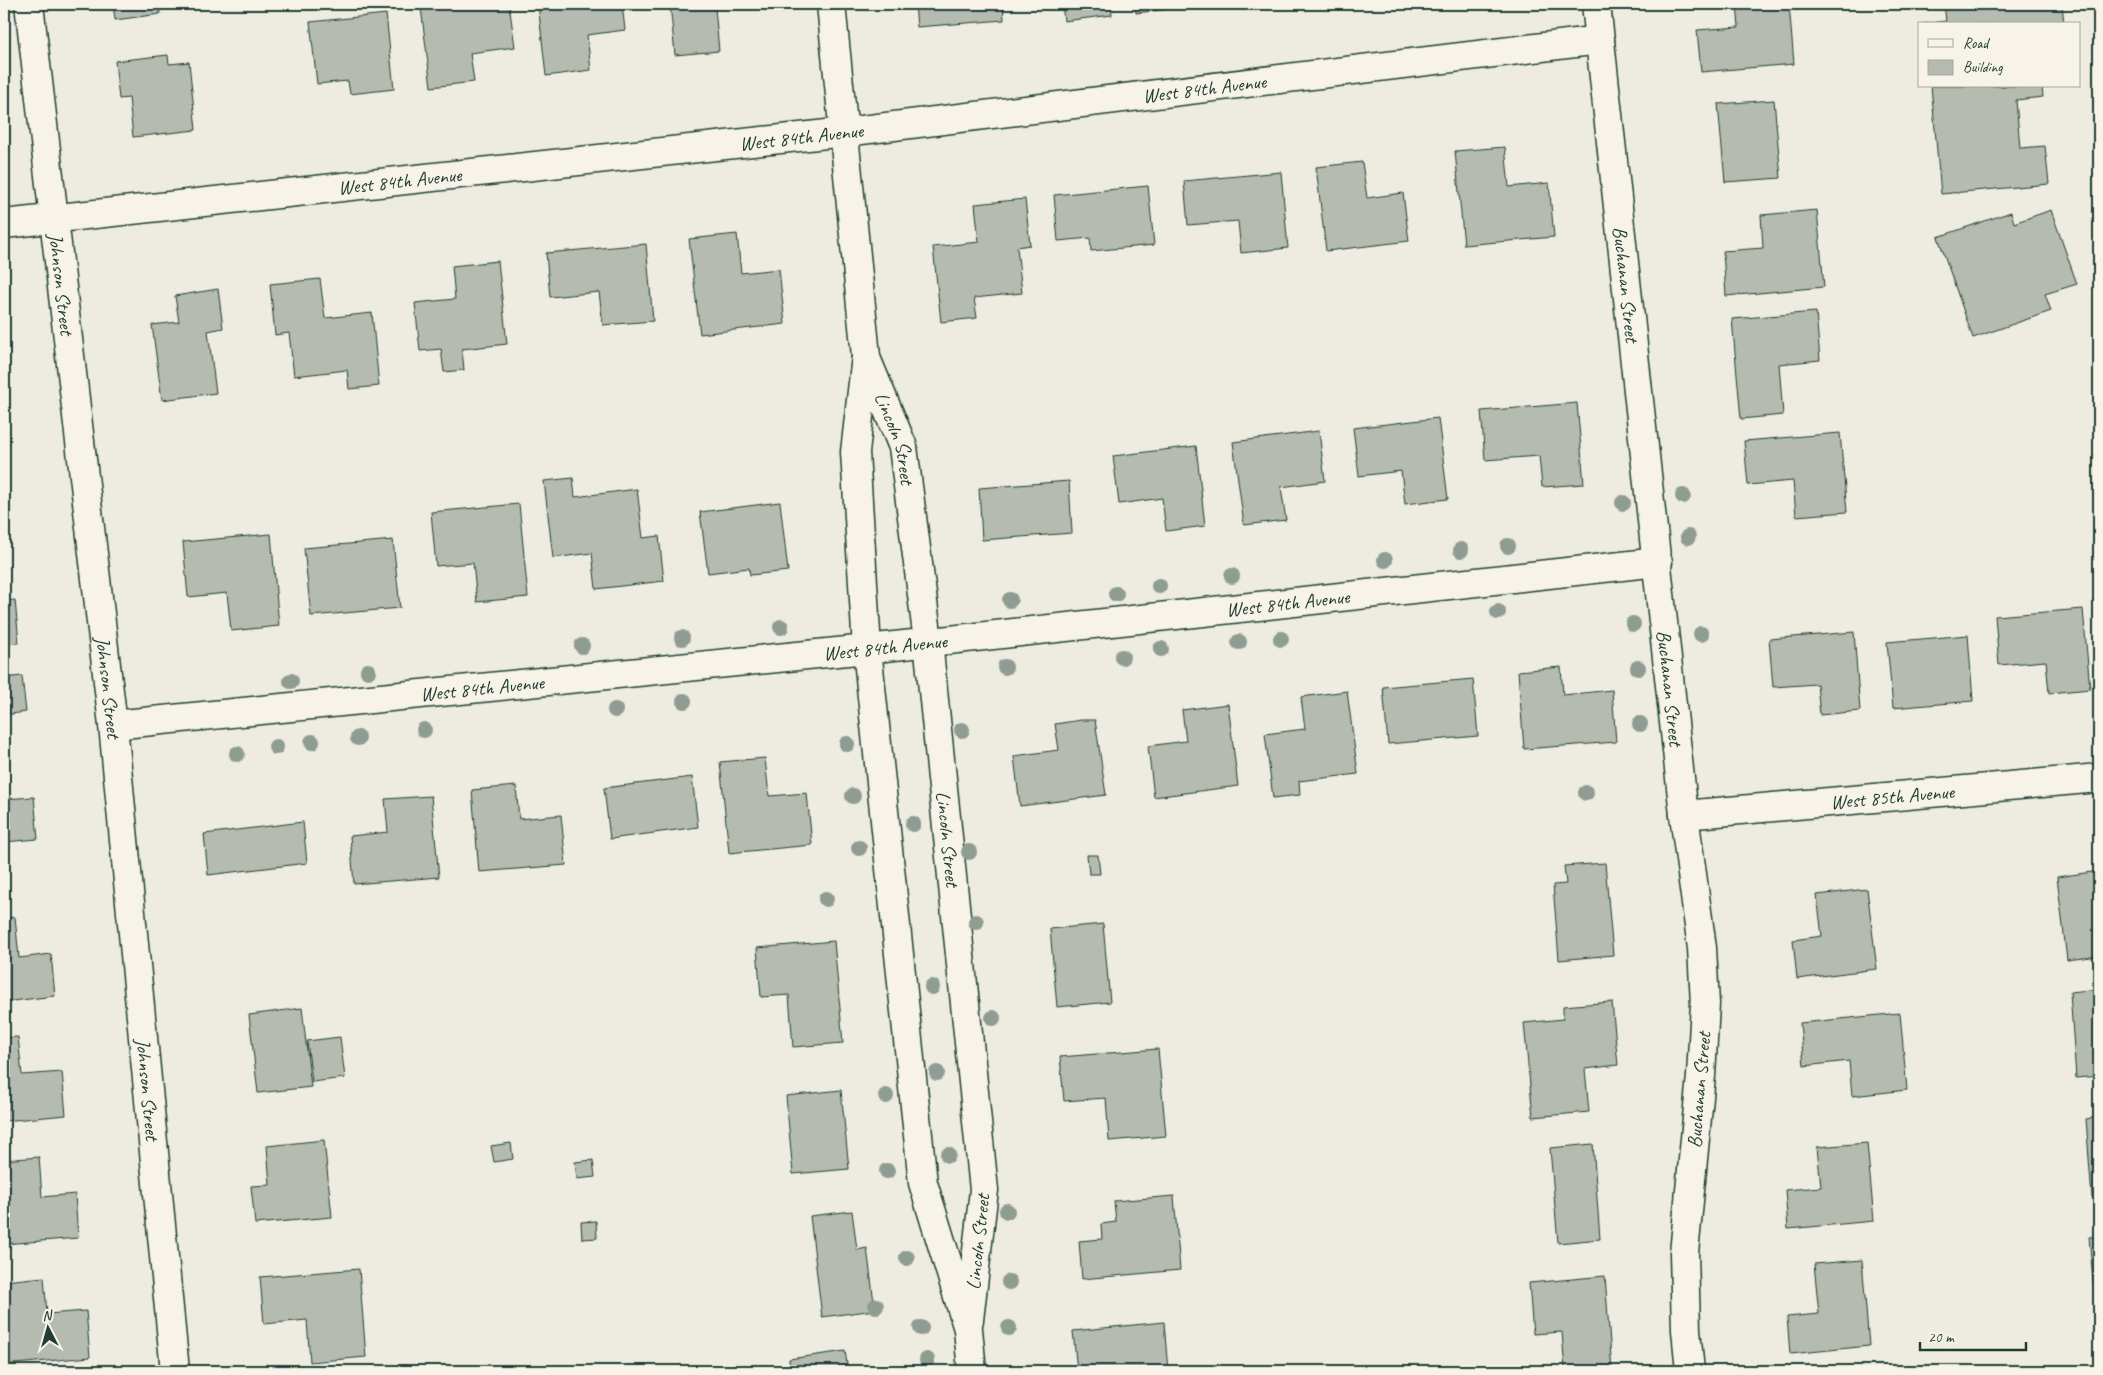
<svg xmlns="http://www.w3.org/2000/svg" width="2103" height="1375" font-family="Caveat,sans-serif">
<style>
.building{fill:#b5bbb0;stroke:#1f3d34}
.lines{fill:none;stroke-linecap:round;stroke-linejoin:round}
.street-casing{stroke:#1f3d34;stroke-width:31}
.street{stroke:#f7f3e8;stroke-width:28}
.tree{fill:#8f9c92}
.labels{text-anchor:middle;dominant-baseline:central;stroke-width:4.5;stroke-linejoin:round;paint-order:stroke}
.street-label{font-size:20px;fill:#1f3d34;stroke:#f7f3e8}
</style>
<rect width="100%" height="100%" fill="#eeece1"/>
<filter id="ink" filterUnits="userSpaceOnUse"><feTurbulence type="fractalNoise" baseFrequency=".02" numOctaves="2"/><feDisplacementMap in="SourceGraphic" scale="10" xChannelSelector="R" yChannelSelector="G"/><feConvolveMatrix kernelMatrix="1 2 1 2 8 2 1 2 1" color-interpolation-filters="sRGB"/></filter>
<g filter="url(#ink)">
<!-- building -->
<g class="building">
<polygon points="113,4 159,4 160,14 115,20"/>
<polygon points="459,4 509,4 515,47 470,53 474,82 431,87 421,8"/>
<polygon points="538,4 622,4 625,30 587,35 591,70 546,76"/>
<polygon points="670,4 749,4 749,5 715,8 719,51 675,55"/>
<polygon points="915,4 1003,4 1004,20 917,27"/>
<polygon points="1062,4 1111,4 1112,15 1064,21"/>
<polygon points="1135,4 1178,4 1179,8 1136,13"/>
<polygon points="1737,4 1789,4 1794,64 1701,72 1697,30 1739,27"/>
<polygon points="1944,4 2062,4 2064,24 1923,24 1946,21"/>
<polygon points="386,14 394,89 350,94 348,81 317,84 310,22"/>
<polygon points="168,55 169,64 189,62 196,130 133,137 129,98 119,99 115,61"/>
<polygon points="1931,86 2042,86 2043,97 2016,100 2020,148 2045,146 2049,184 1941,194"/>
<polygon points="1774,100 1781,178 1725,182 1718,104"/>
<polygon points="1505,147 1509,187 1549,183 1554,237 1464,245 1455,151"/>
<polygon points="1362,162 1367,198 1403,193 1409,241 1326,251 1316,167"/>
<polygon points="1281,172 1288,248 1241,253 1238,221 1188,225 1184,181"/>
<polygon points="1148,186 1154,245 1091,251 1090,238 1058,241 1054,195"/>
<polygon points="1025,199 1030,245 1017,247 1022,293 974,298 977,318 941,322 933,247 979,242 975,204"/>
<polygon points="1817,210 1824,287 1726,296 1723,251 1763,248 1761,215"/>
<polygon points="2051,210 2077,284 2045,294 2051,311 1973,338 1938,237 2011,212 2014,223"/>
<polygon points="737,234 741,273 779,269 785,324 700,334 689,239"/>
<polygon points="646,244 653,321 603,325 599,292 550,297 546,253"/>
<polygon points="498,261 507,344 462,349 464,370 444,372 441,349 420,351 415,303 455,299 452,266"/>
<polygon points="320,279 325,318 372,313 379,386 349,389 347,370 294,376 289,333 275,335 270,284"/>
<polygon points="218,289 223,328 208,331 216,393 162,400 152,325 179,322 175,296"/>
<polygon points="1816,312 1820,360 1779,364 1783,415 1741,419 1732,319"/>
<polygon points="1577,403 1584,484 1542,487 1539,456 1485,460 1481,411"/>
<polygon points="1438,418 1448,499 1405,504 1401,471 1359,476 1353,428"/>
<polygon points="1319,431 1325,481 1281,487 1286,520 1244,525 1233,442"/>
<polygon points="1840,433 1847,512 1796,516 1793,481 1748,485 1744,441"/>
<polygon points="1196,446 1205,526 1166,531 1162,498 1119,504 1113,456"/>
<polygon points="573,478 575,497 637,489 643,538 659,536 664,581 596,589 592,553 553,558 544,481"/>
<polygon points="1069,481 1072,533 982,540 979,488"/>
<polygon points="780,502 788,571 750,575 749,568 708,573 700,512"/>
<polygon points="519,504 528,597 477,602 473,563 436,566 431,512"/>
<polygon points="271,534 279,626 231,631 227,593 188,597 183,542"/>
<polygon points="393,540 400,608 311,616 304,548"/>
<polygon points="15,600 19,643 4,644 4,601"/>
<polygon points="2083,609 2090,689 2049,693 2046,661 1999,665 1995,616"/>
<polygon points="1854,632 1860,711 1820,715 1817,684 1773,687 1769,639"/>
<polygon points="1968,635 1973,701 1893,708 1887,642"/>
<polygon points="1561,667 1563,695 1612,690 1616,742 1524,749 1518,671"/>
<polygon points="22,676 26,712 4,715 4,678"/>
<polygon points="1473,679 1478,736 1388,744 1383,687"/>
<polygon points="1347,691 1358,774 1299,781 1300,795 1273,798 1265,734 1305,729 1301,697"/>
<polygon points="1228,704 1238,786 1154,797 1148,746 1186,741 1182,710"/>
<polygon points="1081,720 1095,720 1106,795 1020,806 1014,756 1059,750 1055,724"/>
<polygon points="765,758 769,796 807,793 812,845 729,853 720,762"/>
<polygon points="692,777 698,827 610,839 604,788"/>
<polygon points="516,786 519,819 561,815 566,865 479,872 472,790"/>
<polygon points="431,796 439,877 354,884 350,836 388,832 385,799"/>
<polygon points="34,797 38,839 4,842 4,799"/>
<polygon points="303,822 307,863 208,875 204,834"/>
<polygon points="1087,855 1098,855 1100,874 1089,874"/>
<polygon points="1605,863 1613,955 1559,960 1553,885 1566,884 1564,866"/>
<polygon points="2099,871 2099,956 2067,960 2057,877"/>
<polygon points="1867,889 1877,969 1797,979 1793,940 1822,936 1817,895"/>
<polygon points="15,917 19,958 51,954 55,996 4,1002 4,918"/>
<polygon points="1103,924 1110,1002 1057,1007 1050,929"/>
<polygon points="834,941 843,1043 793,1047 789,995 761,997 757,948"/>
<polygon points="2099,989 2099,1076 2076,1078 2070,992"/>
<polygon points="1612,1002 1618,1065 1585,1069 1589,1112 1533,1117 1524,1023 1563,1019 1563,1006"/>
<polygon points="302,1008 311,1087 258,1093 249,1015"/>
<polygon points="1900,1013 1907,1090 1852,1096 1849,1061 1804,1066 1800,1023"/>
<polygon points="18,1037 22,1075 62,1072 66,1115 4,1121 4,1038"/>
<polygon points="340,1037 345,1078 312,1082 307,1041"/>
<polygon points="1158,1049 1166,1136 1109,1141 1106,1098 1064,1101 1060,1057"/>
<polygon points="841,1090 849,1169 793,1174 786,1096"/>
<polygon points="2099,1117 2099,1197 2092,1198 2086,1119"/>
<polygon points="324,1140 332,1217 255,1224 251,1186 270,1185 267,1146"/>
<polygon points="511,1143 513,1159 494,1162 491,1146"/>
<polygon points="1867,1143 1874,1221 1788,1229 1785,1190 1821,1187 1817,1147"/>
<polygon points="1593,1144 1600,1239 1558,1243 1550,1148"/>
<polygon points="39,1157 42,1197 75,1194 78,1238 4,1244 4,1160"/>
<polygon points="593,1160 595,1177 577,1179 575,1162"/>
<polygon points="1174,1196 1180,1270 1082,1279 1079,1241 1102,1239 1101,1224 1116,1222 1114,1201"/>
<polygon points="852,1211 857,1250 867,1248 875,1310 822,1317 810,1216"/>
<polygon points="596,1221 597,1238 582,1239 581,1222"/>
<polygon points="2099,1236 2099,1323 2097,1323 2089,1237"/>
<polygon points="1862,1260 1869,1346 1790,1354 1787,1317 1819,1314 1814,1264"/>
<polygon points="359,1269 366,1357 310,1362 307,1320 264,1324 260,1277"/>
<polygon points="1605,1276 1612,1371 1565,1371 1562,1332 1533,1334 1529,1283"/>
<polygon points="44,1277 47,1314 86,1311 90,1357 4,1365 4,1281"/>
<polygon points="1164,1322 1168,1371 1077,1371 1073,1331"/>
<polygon points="845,1351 848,1371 790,1371 789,1359"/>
</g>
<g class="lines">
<!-- street casing -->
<g class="street-casing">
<g id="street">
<path id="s1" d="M 29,4 L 113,725 L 175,1371"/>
<polyline points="831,4 866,356 855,452 867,649 923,1183 968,1329 972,1371"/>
<path id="s2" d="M 1596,4 L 1684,815 L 1702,948 L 1705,1004 L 1701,1076 L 1684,1253 L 1686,1330 L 1690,1371"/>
<path id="s3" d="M 4,224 L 845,132 L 1600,40"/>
<path id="s4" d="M 866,358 L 903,447 L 928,641 L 984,1190 L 969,1320"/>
<path id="s5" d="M 113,725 L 867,649 L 1658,562"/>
<path id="s6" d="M 1684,815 L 2099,778"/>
</g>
</g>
<!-- street -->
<use href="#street" class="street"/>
</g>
<!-- trees -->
<g class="tree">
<circle cx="1683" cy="496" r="8"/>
<circle cx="1623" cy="503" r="8"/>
<circle cx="1688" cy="537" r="8"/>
<circle cx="1508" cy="546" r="8"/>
<circle cx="1461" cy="550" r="8"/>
<circle cx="1385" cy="560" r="8"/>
<circle cx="1232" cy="576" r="8"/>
<circle cx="1159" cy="586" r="8"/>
<circle cx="1116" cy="594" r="8"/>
<circle cx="1010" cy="600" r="8"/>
<circle cx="1498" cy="612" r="8"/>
<circle cx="1633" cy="624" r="8"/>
<circle cx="781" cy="627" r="8"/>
<circle cx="1701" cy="634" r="8"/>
<circle cx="682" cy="638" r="8"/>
<circle cx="1281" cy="639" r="8"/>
<circle cx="1239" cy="642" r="8"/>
<circle cx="582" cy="646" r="8"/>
<circle cx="1161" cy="649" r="8"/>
<circle cx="1122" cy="657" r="8"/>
<circle cx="1005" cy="667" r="8"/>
<circle cx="1638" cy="668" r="8"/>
<circle cx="368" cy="671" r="8"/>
<circle cx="291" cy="681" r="8"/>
<circle cx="684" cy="701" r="8"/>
<circle cx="615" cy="710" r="8"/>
<circle cx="1640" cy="724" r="8"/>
<circle cx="424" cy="730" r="8"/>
<circle cx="962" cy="730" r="8"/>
<circle cx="358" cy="738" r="8"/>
<circle cx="312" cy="742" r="8"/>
<circle cx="847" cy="744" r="8"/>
<circle cx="276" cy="747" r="8"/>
<circle cx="237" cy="754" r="8"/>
<circle cx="1586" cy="793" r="8"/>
<circle cx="853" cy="796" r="8"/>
<circle cx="913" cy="824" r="8"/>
<circle cx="859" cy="848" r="8"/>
<circle cx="969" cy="852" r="8"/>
<circle cx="826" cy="899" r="8"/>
<circle cx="976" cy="922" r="8"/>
<circle cx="932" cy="987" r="8"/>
<circle cx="993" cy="1018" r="8"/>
<circle cx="937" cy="1073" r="8"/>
<circle cx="886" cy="1096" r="8"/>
<circle cx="948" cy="1155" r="8"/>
<circle cx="887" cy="1171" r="8"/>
<circle cx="1007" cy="1211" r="8"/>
<circle cx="907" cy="1258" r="8"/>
<circle cx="1009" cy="1282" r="8"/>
<circle cx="876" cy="1306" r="8"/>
<circle cx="921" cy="1328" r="8"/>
<circle cx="1009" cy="1328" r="8"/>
<circle cx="927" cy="1360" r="8"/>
</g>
</g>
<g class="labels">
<!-- street labels -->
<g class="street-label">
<text stroke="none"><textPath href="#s3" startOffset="1208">West 84th Avenue</textPath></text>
<text stroke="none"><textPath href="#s3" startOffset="802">West 84th Avenue</textPath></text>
<text stroke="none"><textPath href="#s3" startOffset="398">West 84th Avenue</textPath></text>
<text stroke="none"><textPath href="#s2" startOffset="282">Buchanan Street</textPath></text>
<text stroke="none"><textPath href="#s1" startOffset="282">Johnson Street</textPath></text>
<text stroke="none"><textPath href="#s4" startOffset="86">Lincoln Street</textPath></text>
<text stroke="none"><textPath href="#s5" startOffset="1181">West 84th Avenue</textPath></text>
<text stroke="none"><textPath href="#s5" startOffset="776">West 84th Avenue</textPath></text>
<text stroke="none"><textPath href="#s1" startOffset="688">Johnson Street</textPath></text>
<text stroke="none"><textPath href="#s2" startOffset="688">Buchanan Street</textPath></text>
<text stroke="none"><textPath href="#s5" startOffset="371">West 84th Avenue</textPath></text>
<text stroke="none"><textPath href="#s6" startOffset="209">West 85th Avenue</textPath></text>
<text stroke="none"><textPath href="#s4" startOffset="491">Lincoln Street</textPath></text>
<text stroke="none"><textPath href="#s1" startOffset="1092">Johnson Street</textPath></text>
<text transform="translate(1699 1090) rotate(-85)">Buchanan Street</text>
<text transform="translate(978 1242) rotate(-84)">Lincoln Street</text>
</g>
</g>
<!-- margin -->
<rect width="2103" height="1375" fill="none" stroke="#f7f3e8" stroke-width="20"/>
<rect x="10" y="10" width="2083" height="1355" fill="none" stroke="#1f3d34" stroke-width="2" filter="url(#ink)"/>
<!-- legend -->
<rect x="1918" y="22" width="162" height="65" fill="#f7f3e8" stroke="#a1aaa0"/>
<rect x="1928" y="39" width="25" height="8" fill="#f7f3e8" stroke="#a1aaa0"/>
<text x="1963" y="48" font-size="15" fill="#1f3d34">Road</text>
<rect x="1928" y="60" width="25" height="15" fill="#b5bbb0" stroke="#a1aaa0"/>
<text x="1963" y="72" font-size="15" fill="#1f3d34">Building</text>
<!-- north arrow -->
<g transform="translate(48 1328) rotate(354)" stroke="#f7f3e8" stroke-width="4" paint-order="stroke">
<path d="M0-4L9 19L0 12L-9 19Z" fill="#1f3d34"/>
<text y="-8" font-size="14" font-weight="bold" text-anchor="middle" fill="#1f3d34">N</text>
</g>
<!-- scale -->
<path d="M1920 1342v8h106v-8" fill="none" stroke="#1f3d34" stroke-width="2.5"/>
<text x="1928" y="1342" font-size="15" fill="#1f3d34" stroke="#f7f3e8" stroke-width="4" paint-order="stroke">20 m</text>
</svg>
